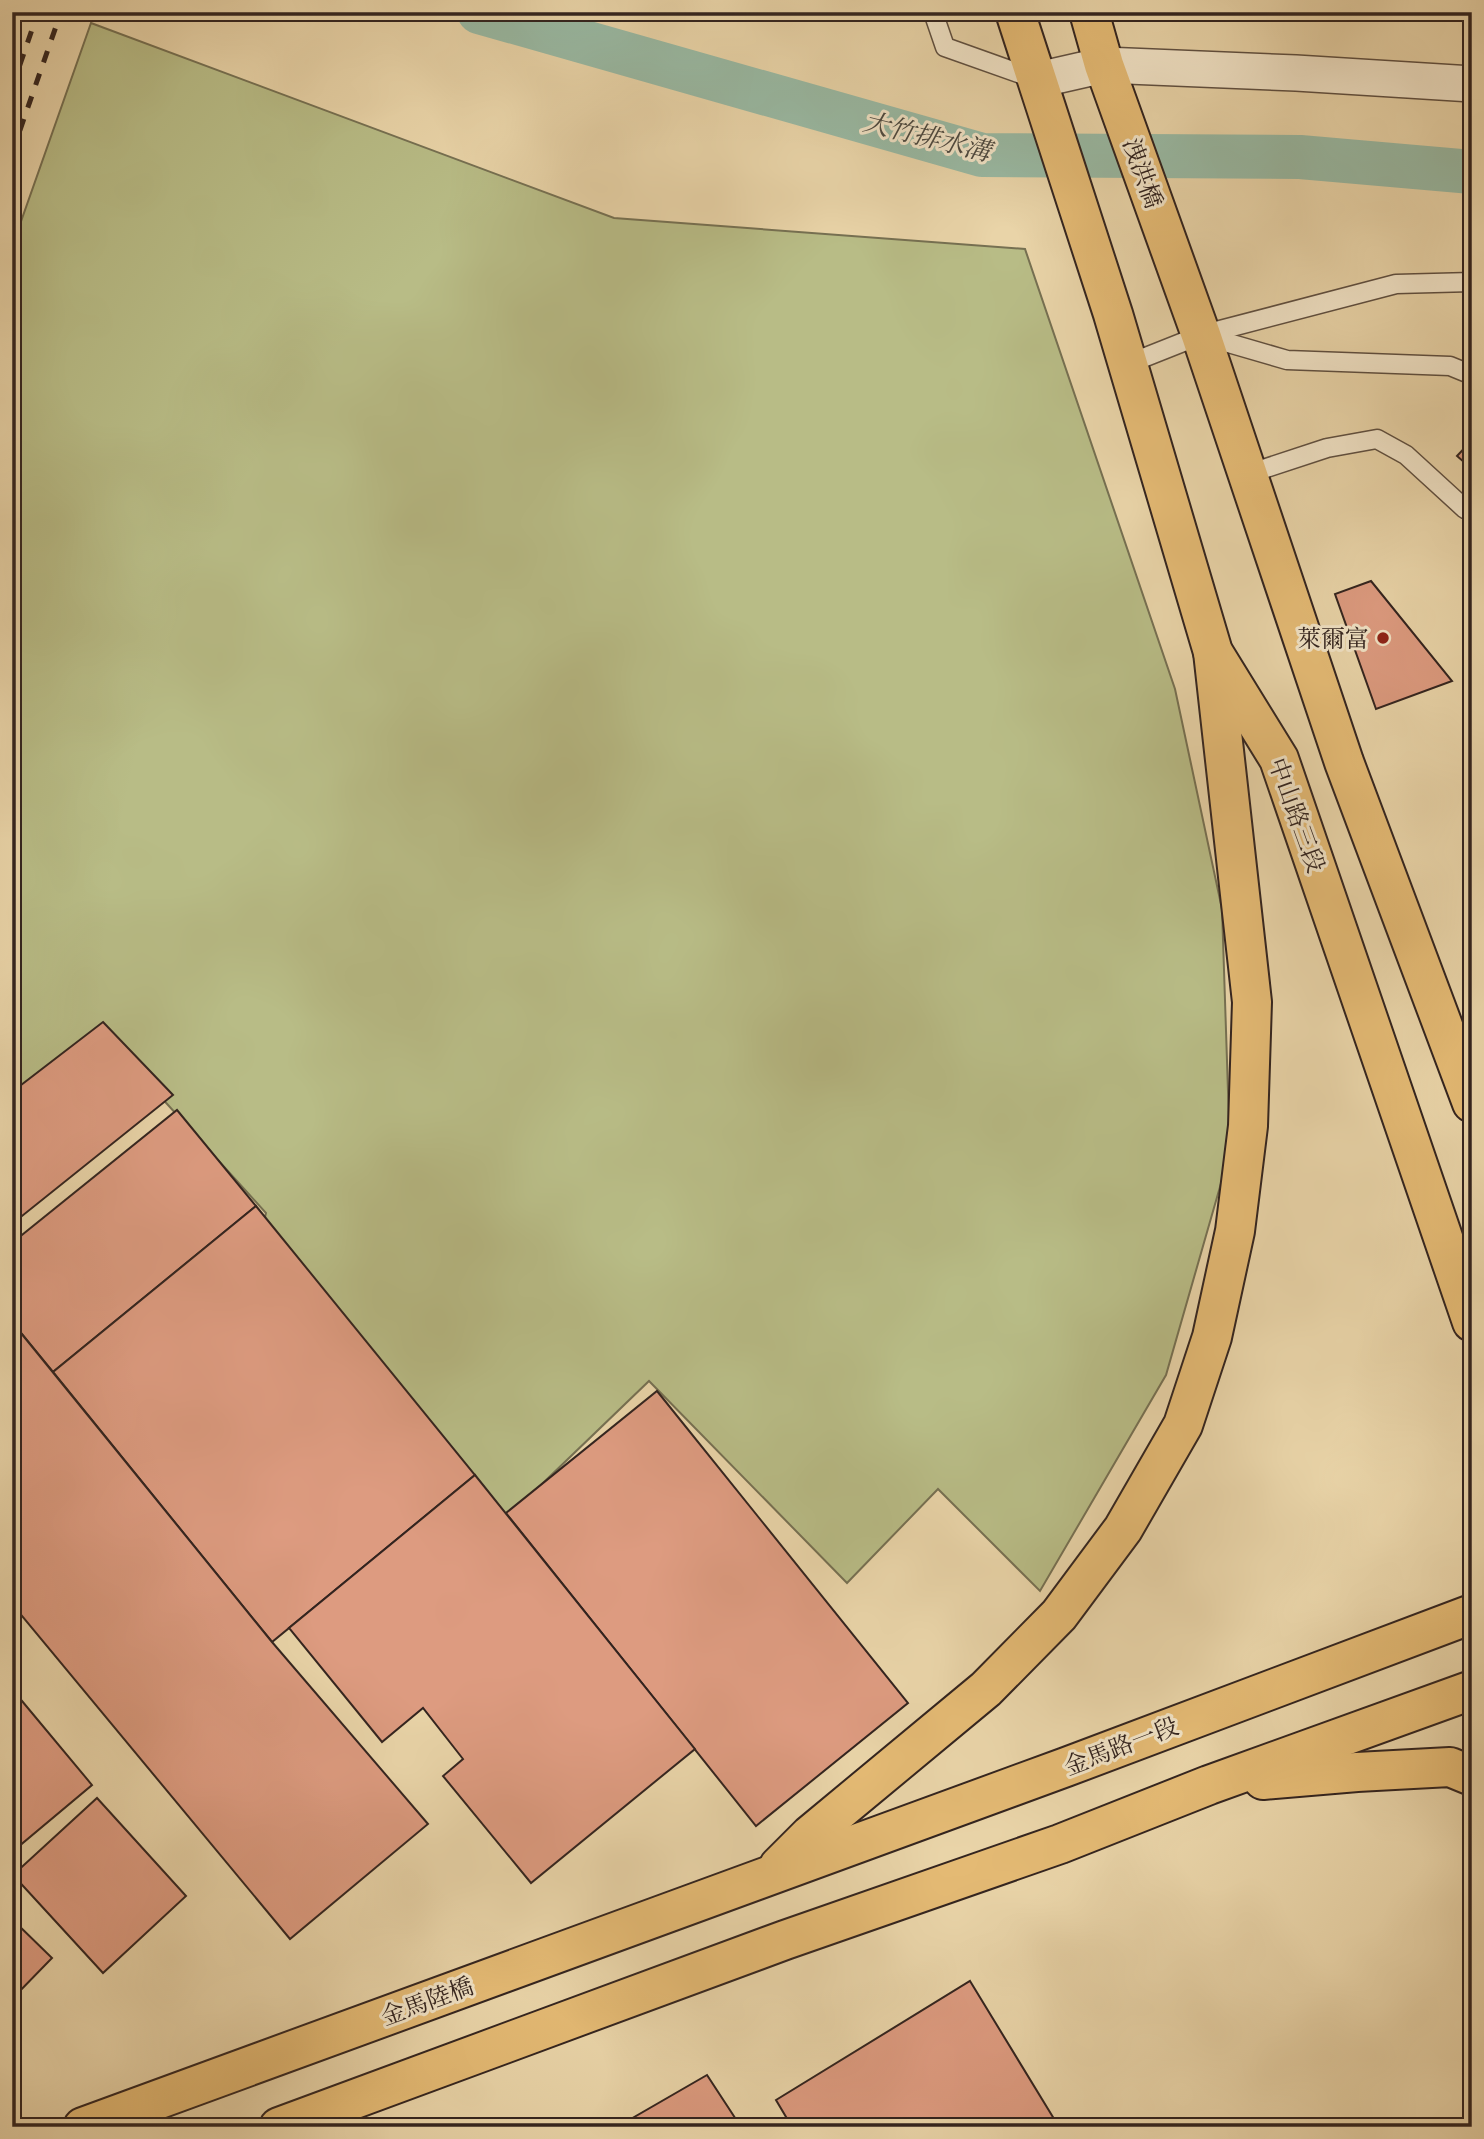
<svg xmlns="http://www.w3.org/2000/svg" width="1484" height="2139" font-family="'Gentium Book Plus','Noto Serif TC',serif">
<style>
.green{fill:#b8bc86;stroke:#767052;stroke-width:2}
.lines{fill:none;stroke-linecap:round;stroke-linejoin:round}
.canal{stroke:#99b9a3;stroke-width:44}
.building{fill:#dd9b80;stroke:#33241f;stroke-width:2}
.service-casing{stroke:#605041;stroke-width:21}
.minor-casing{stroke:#605041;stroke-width:38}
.primary-casing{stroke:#33241f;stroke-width:42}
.service{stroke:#f1e3c6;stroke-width:18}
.minor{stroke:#f1e3c6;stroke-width:35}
.primary{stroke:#e4ba74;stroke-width:38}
.rail{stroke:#33241f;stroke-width:5;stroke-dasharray:12 12;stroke-linecap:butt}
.poi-dot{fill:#8f2418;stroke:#f1e3c6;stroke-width:2.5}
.labels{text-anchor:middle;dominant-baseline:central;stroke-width:6;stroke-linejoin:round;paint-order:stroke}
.street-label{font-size:24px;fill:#33241f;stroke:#f1e3c6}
.poi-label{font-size:24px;fill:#33241f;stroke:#f1e3c6;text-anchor:end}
.water-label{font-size:26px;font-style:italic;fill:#4c4940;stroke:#f1e3c6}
</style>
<rect width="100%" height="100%" fill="#e9d4a8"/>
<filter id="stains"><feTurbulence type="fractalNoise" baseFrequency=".00286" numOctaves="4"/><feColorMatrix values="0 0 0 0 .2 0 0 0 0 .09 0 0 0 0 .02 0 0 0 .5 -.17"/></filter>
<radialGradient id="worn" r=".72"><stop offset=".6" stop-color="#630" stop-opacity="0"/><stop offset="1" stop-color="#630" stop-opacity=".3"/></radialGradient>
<!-- green -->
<polygon class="green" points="91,23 614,218 1025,249 1175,689 1222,909 1230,1152 1166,1375 1040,1591 938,1489 847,1583 649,1381 488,1536 254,1262 266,1213 139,1073 12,1109 12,247"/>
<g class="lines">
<!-- canal -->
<polyline class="canal" points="479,12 982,155 1300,157 1472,172"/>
</g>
<!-- building -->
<g class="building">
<polygon points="1472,440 1472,469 1457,456"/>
<polygon points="1371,581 1452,681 1376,709 1335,594"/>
<polygon points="103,1022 173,1095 12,1224 12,1092"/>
<polygon points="177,1110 256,1206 53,1372 12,1322 12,1243"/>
<polygon points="256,1206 475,1475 272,1642 53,1372"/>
<polygon points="12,1322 272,1642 428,1824 290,1939 12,1604"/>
<polygon points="657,1391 908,1703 756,1826 506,1513"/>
<polygon points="475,1475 695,1749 531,1883 443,1776 463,1759 423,1708 382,1742 289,1628"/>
<polygon points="12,1689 92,1785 12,1852"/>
<polygon points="97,1798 186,1896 103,1973 13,1875"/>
<polygon points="12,1919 52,1958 12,1999"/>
<polygon points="970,1981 1059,2127 792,2127 776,2100"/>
<polygon points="707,2075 741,2127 617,2127"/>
</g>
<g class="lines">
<!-- service casing -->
<g class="service-casing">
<g id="service">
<polyline points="933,12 945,47 1035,79"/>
<polyline points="1201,335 1287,360 1450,366 1472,375"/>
<polyline points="1128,364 1201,335 1396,284 1472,282"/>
<polyline points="1248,474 1327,448 1377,439 1406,455 1465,509 1472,502"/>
</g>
</g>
<!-- minor casing -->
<g class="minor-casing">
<polyline id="minor" points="1038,80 1104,65 1296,73 1472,84"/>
</g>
<!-- primary casing -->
<g class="primary-casing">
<g id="primary">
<polyline points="1015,12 1113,314 1213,652 1279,759 1472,1322"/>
<polyline points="1089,12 1104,65 1201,335 1344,762 1472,1103"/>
<polyline points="1263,1780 1357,1772 1450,1767 1472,1776"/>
<polyline points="779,1866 810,1835 986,1689 1059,1615 1123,1529 1183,1425 1212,1337 1235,1231 1248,1126 1252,1002 1213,652"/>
<polyline points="83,2127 1066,1767 1472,1614"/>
<polyline points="279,2127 785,1940 1060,1844 1209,1785 1472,1690"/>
</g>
</g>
<!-- service -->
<use href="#service" class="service"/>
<!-- minor -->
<use href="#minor" class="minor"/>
<!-- primary -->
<use href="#primary" class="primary"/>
<!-- rail -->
<g class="rail">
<polyline points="12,88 38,12"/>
<polyline points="12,153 61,12"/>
</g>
</g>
<!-- markers -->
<circle class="poi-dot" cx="1383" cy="638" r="7"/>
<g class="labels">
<!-- street labels -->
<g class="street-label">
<text transform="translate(1143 173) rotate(70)">洩洪橋</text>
<text transform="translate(1297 815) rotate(70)">中山路三段</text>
<text transform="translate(1121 1746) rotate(-21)">金馬路一段</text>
<text transform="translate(427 2001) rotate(-20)">金馬陸橋</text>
</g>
<!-- poi labels -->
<g class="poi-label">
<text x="1369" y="638">萊爾富</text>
</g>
<!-- water labels -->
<g class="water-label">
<text transform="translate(927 136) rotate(14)">大竹排水溝</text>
</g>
</g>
<!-- margin -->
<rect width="1484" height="2139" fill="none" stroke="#e9d4a8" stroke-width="42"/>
<rect x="14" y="14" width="1456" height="2111" fill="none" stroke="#33241f" stroke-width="3.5"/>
<rect x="21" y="21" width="1442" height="2097" fill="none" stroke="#33241f" stroke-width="2"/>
<rect width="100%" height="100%" filter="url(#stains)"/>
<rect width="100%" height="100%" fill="url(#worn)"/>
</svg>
